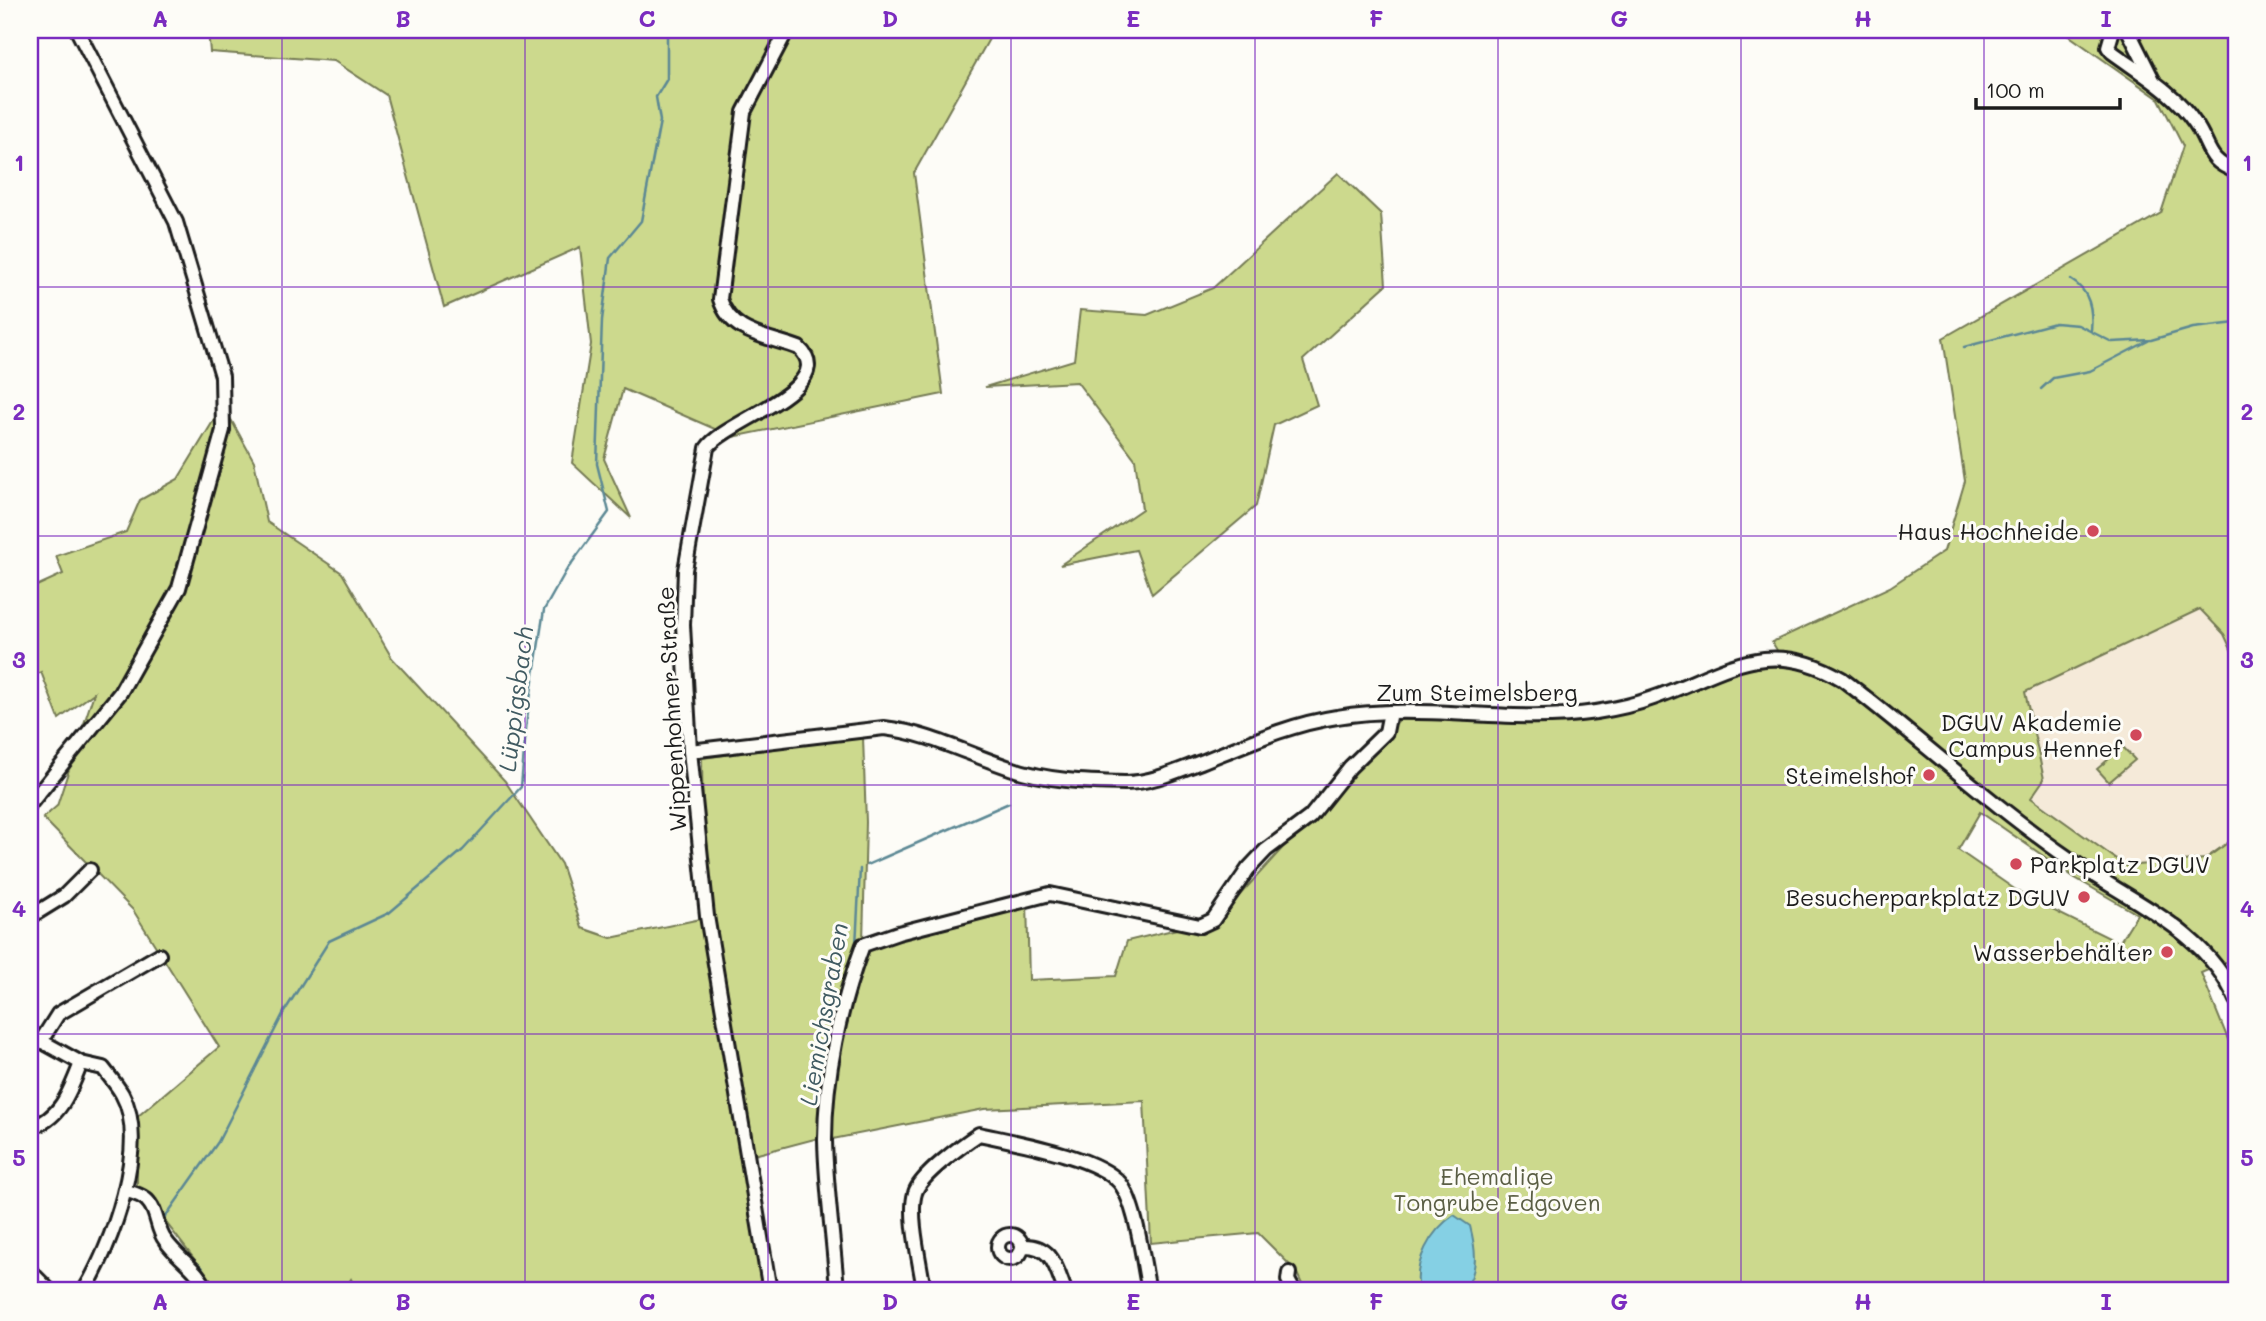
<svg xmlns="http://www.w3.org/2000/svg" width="2266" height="1321" font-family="Mali,sans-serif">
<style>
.built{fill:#f5ead9}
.green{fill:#ccd98d;stroke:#747a54;stroke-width:2;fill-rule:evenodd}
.water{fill:#85d0e4;stroke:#5b8894;stroke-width:2}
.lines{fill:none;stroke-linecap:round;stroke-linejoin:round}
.stream{stroke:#5b8894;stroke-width:2.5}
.minor-casing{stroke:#1c1c1c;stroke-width:18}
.minor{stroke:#fdfcf7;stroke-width:12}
.grid{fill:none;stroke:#7b2cbf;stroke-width:2;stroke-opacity:0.55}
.poi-dot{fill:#d1495b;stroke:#fdfcf7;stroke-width:2.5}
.labels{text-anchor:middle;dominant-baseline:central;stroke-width:6;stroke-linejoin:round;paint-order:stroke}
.poi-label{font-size:23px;fill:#1c1c1c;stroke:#fdfcf7;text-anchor:end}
.street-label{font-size:23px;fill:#1c1c1c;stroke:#fdfcf7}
.park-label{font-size:23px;fill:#5a5e44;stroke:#fdfcf7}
.water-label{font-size:24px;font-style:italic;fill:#415b62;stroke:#fdfcf7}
.neatline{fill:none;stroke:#7b2cbf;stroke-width:2.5}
.grid-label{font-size:23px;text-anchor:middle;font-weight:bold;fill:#7b2cbf}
</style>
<rect width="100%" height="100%" fill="#fdfcf7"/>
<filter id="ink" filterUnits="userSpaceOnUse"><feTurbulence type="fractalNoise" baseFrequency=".0143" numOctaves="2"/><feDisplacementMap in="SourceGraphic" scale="14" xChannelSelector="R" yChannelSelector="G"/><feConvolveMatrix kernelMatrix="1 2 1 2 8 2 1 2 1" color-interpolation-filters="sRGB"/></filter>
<g filter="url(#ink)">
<!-- built -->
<polygon class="built" points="2200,609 2224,634 2236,660 2236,837 2205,859 2127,867 2031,797 2025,692"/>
<!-- green -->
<g class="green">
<polygon points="208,30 994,30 914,173 943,394 733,437 623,389 604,459 631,518 572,463 591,344 580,247 444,307 386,95 334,61 210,52"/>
<path d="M 2061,30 L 2236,30 L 2236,660 L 2224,634 L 2200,609 L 2025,692 L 2044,779 L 2031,798 L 2126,866 L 2205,859 L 2236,837 L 2236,965 L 2231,964 L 2231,960 L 2201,973 L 2236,1059 L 2236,1291 L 1305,1291 L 1296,1271 L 1258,1233 L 1151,1243 L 1144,1101 L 984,1109 L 828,1140 L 822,1137 L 754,1155 L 777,1291 L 357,1291 L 351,1279 L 344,1291 L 219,1291 L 167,1224 L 137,1193 L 137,1117 L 219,1047 L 133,910 L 43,818 L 57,806 L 94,693 L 59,719 L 41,672 L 30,678 L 30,589 L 63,574 L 56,556 L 126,532 L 140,500 L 178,479 L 223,405 L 254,461 L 267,522 L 342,573 L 392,658 L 505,781 L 561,864 L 582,928 L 611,938 L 710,917 L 703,838 L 702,758 L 863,737 L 866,822 L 863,943 L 1027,901 L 1029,980 L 1116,976 L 1127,941 L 1218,919 L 1399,720 C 1472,717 1546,726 1618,715 C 1691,702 1726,654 1808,670 L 1780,655 L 1772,642 L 1890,587 L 1944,551 L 1965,481 L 1943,338 L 2161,213 L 2183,146 L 2159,99 ZM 1980,812 L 2075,878 L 2137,914 L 2119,943 L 2026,897 L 1958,850 Z"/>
<polygon points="1338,173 1381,214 1386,285 1303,360 1317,405 1274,425 1256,506 1152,594 1136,550 1060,565 1142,509 1135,459 1077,382 985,387 1074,360 1080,310 1147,315 1213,288"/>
<polygon points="2123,747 2135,760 2109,782 2097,769"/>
</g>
<!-- water -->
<path class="water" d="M 1454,1215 L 1470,1226 C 1476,1250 1479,1270 1464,1291 L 1419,1291 C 1413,1262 1430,1231 1454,1215 Z"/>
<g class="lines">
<!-- stream -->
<g class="stream">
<path d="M 2071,280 C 2090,291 2093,310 2091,331"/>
<polyline points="1964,347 2055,323 2078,325 2112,342 2151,340 2193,328 2236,323"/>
<polyline points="2041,389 2053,378 2090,371 2148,341"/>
<polyline points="867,865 1009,803"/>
<polyline points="856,946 860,869"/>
<polyline points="163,1220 218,1142 284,1012 329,941 389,913 463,850 521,787 527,718 544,610 566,571 609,512 597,464 602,320 610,258 641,221 660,121 656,97 667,79 667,30"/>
<polyline points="182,1251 202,1267 206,1276"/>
<polyline points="210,1285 216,1291"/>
</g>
<!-- minor casing -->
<g class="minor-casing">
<g id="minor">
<path d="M 2113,30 L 2108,47 L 2112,52 C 2142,74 2174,92 2195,123 C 2211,146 2206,161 2236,171"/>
<polyline points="2128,30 2153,80"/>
<path d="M 690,751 L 884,728 C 929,733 967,754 1010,768 C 1047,781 1086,782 1125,783 C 1151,783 1177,771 1201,762 C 1244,745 1290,724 1337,717 C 1422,702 1510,725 1596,712 C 1615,709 1634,705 1653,698 C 1724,673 1766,634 1842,679 C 1918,737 1989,803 2068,858 C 2127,900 2206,929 2236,1000"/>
<polyline points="30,804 120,693 179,588 223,430 222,376 176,222 77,30"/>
<polyline points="30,917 64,896 90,870"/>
<path d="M 30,1041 L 41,1041 L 81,1063 L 103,1068 C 109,1076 117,1085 122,1094 C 150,1144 111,1247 84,1291"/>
<polyline points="41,1041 58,1014 159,955"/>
<path d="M 30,1127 C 60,1121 71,1089 81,1063"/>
<path d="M 126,1191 C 135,1193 145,1196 150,1204 C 158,1215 157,1230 165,1240 C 179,1260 198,1268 207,1291"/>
<circle cx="1010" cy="1247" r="12"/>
<path d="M 1022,1246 C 1052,1244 1056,1267 1065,1291"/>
<polyline points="30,1271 50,1291"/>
<polyline points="1289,1273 1288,1280 1294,1291"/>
<path d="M 770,1291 L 707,916 L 690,751 L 683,625 L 685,570 L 707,448 C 723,422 841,387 799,348 C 768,336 731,335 720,299 L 744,112 L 787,30"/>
<path d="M 837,1291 C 834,1241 826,1190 825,1140 C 825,1076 840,1006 863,945 L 898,933 L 1050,894 L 1200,926 L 1213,920 L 1248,869 L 1266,850 L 1310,817 L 1350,767 L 1386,732 L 1390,712"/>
<path d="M 924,1291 C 921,1266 908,1216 915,1193 C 920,1175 964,1144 979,1134 C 1014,1142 1097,1156 1120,1183 C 1137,1205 1143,1263 1149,1291"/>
</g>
</g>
<!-- minor -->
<use href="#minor" class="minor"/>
</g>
</g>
<!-- grid -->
<path class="grid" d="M 282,30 L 282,1291M 525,30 L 525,1291M 768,30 L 768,1291M 1011,30 L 1011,1291M 1255,30 L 1255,1291M 1498,30 L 1498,1291M 1741,30 L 1741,1291M 1984,30 L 1984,1291M 30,287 L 2236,287M 30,536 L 2236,536M 30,785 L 2236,785M 30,1034 L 2236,1034"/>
<!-- markers -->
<g class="poi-dot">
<circle cx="2093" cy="531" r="7"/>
<circle cx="2136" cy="735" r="7"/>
<circle cx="1929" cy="775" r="7"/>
<circle cx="2016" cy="864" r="7"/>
<circle cx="2084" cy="897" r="7"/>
<circle cx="2167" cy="952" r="7"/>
</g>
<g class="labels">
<!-- poi labels -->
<g class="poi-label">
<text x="2079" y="531">Haus Hochheide</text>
<text x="2122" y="722">DGUV Akademie<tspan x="2122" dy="26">Campus Hennef</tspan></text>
<text x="1915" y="775">Steimelshof</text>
<text x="2030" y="864" text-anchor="start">Parkplatz DGUV</text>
<text x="2070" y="897">Besucherparkplatz DGUV</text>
<text x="2153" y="952">Wasserbehälter</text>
</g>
<!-- street labels -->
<g class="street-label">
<text x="1477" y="692">Zum Steimelsberg</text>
<text transform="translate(671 709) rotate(-93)">Wippenhohner Straße</text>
</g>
<!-- park labels -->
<g class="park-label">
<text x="1497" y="1176">Ehemalige<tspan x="1497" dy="26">Tongrube Edgoven</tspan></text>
</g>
<!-- water labels -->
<g class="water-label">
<text transform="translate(515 699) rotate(-83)">Lüppigsbach</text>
<text transform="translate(823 1014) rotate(-80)">Liemichsgraben</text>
</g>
</g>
<!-- margin -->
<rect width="2266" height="1321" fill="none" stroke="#fdfcf7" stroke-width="77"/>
<!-- scale -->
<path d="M1976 98v10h144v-10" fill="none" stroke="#1c1c1c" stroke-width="3.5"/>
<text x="1986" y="98" font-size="21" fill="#1c1c1c" stroke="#fdfcf7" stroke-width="5" paint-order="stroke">100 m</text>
<rect x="38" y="38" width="2190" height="1244" class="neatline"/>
<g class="grid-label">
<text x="160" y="27">A</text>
<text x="403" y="27">B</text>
<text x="647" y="27">C</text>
<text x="890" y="27">D</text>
<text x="1133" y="27">E</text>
<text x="1376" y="27">F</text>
<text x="1619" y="27">G</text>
<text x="1863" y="27">H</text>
<text x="2106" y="27">I</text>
<text x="19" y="171">1</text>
<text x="2247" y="171">1</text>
<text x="19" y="420">2</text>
<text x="2247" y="420">2</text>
<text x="19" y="668">3</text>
<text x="2247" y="668">3</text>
<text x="19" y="917">4</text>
<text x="2247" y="917">4</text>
<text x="19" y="1166">5</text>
<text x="2247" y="1166">5</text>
<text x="160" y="1310">A</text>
<text x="403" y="1310">B</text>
<text x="647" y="1310">C</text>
<text x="890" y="1310">D</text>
<text x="1133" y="1310">E</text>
<text x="1376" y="1310">F</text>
<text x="1619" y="1310">G</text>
<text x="1863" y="1310">H</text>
<text x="2106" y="1310">I</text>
</g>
</svg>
